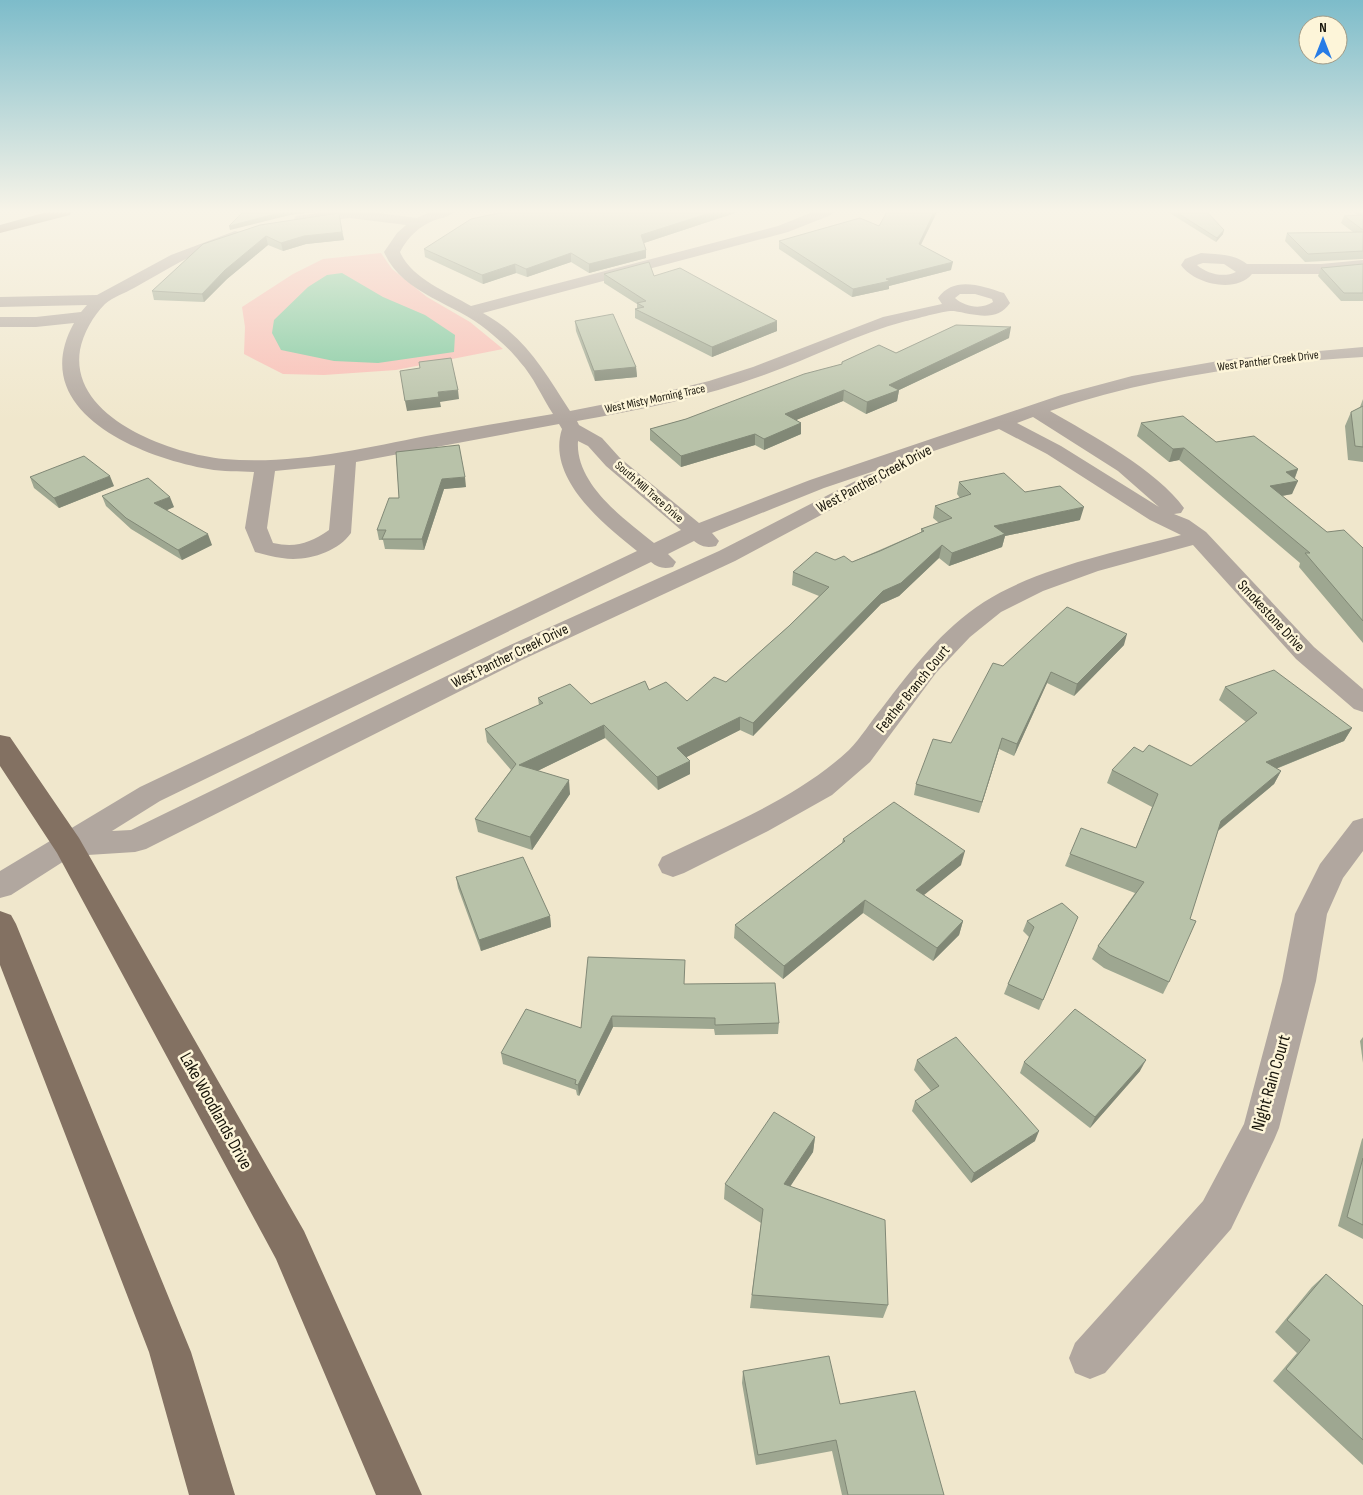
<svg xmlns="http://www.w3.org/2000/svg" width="1363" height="1495" font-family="'Sofia Sans Condensed',sans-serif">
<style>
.green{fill:#f9bcb4}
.water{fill:#7dc89e}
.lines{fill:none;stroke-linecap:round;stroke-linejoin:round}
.minor{fill:#b1a79f;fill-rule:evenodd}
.major{fill:#837162;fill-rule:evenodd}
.wall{fill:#9ea791}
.shaded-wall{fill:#818876}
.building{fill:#b8c2a9;stroke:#818876}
.labels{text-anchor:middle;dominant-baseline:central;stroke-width:5;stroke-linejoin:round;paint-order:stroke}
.far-street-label{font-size:12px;fill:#18150b;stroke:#fdf5d9}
.street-label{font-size:15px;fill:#18150b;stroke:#fdf5d9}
.near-street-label{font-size:18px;fill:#18150b;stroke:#fdf5d9}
</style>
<rect width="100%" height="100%" fill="#f0e7cc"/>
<!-- green -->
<polygon class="green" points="381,253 392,269 427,297 470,322 503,349 396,370 324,375 283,374 244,354 245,327 242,307 293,274 323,259"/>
<!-- water -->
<polygon class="water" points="342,273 383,297 425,315 455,335 454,352 378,363 334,361 281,350 272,333 274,320 308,287 327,275"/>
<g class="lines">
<!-- minor -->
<g class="minor">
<path d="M 325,212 L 371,212 L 417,218 L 430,212 L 453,212 C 449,217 441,218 435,220 C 419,226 408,237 400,252 C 411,278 447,292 471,306 L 778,226 L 813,212 L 833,212 L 831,215 L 788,232 L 483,313 C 526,337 544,371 570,411 L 656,394 L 709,381 L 753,367 L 883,317 L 942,304 L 938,298 C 954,275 982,286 1004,293 L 1010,303 C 997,323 973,314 954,311 C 945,310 916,319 906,321 C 857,334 812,358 764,375 C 704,397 640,410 577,421 L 579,425 L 602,438 L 620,458 L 699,523 L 810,480 L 1061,395 L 1132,376 L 1230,359 L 1363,347 L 1363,357 C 1257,363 1150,377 1050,411 C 1090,434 1158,471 1184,508 L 1181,513 L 1174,514 L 1189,520 L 1206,532 L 1314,647 L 1363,689 L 1363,712 L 1354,709 L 1296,659 L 1193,545 L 1098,571 L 1043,591 L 1001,612 L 970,637 L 936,673 L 870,762 L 832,795 L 768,831 L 684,873 L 673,877 L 662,873 L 658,865 L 662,857 C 726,826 796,799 849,750 C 861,738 871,721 882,708 C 912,669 942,629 984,602 C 1037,568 1119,551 1181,535 L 1150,520 L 1047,454 L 999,429 L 824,488 L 712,533 L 719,541 L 716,546 C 707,548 702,547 694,541 L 668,554 L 676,562 L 673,567 C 664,569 658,568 651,562 L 160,801 L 112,831 L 131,830 L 506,647 L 719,551 L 867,475 L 874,473 L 881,475 L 884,479 L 881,483 L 735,561 L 524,659 L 146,849 L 135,852 L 72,856 L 11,895 L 0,898 L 0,871 L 140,787 L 637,551 C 603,524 546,478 562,429 L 559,424 L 356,462 L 351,533 C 337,553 305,562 282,558 C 273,557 264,554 255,552 L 245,528 L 254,472 C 239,471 223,472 208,469 C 140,457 25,411 74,323 L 36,327 L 0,327 L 0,317 L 36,317 L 81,312 L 87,305 L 0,307 L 0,297 L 97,295 L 171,255 L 235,231 L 240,232 L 242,235 L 240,238 C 220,246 199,252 180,262 C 165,270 150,279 134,288 C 125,293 113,297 105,304 C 93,316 83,334 80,350 C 69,418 171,454 224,459 C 292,465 361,449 426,436 C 468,428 511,421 553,414 C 542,397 533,376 520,362 C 511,350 498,339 487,330 C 455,303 402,294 384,252 L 397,233 L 406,225 L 350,218 L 301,223 L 296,222 L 294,219 L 296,216 ZM 960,294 L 975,294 L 992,299 L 993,302 C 981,310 965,307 955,298 ZM 1033,417 L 1118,471 L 1159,507 L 1061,446 L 1017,423 ZM 578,441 L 588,446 L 606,466 L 681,530 L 654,543 C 624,519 575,484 578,441 ZM 335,465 L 329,530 C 310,543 296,548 273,543 L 267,528 L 275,471 Z"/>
<path d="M 1201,253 C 1216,254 1235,254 1247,264 L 1321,264 L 1363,260 L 1363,270 L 1321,274 L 1252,274 C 1236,294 1194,284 1181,265 L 1185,259 ZM 1203,263 L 1224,264 L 1236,272 C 1224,278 1207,274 1197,265 Z"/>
<polygon points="1363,818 1363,851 1343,878 1327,914 1316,981 1279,1128 1274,1140 1231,1229 1105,1373 1090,1379 1075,1373 1069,1358 1075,1343 1203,1201 1244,1124 1282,981 1295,914 1320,864 1353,821"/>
</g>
<!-- major -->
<g class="major">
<polygon points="47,212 72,212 70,215 0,233 0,225"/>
<polygon points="0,735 10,737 79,838 304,1231 422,1495 376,1495 276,1259 57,853 0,766"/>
<polygon points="0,911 11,915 16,924 191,1352 235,1495 189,1495 149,1352 0,965"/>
</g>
</g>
<!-- wall -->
<g class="wall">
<polygon points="738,212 644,243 646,250 646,258 589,273 571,262 527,277 516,273 483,284 425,257 424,249"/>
<polygon points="887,212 937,212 921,245 951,270 889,286 889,289 852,297 779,249 779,241 879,226"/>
<polygon points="1168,212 1207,212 1223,234 1216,242"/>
<polygon points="1354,212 1363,212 1363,259 1305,262 1285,241 1287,233 1353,232 1341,223 1344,216 1358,216"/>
<polygon points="339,213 344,240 306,244 283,251 268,245 227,279 204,302 154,300 152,291 260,225"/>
<polygon points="1363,264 1363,301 1341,301 1318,276 1321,268"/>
<polygon points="604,274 654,276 777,331 712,357 635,318 635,309 637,309 637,304 604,283"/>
<polygon points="575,321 636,367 637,377 595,381 576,331"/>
<polygon points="1009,338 899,390 897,401 866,414 843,401 796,420 801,423 801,434 764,450 755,445 681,467 650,440 650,429 686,419 842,364 842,362 896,353"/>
<polygon points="1363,399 1363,462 1348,460 1345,426 1351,412 1360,407"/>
<polygon points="1141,423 1216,442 1298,469 1295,478 1292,494 1282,496 1327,532 1363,548 1363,643 1299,567 1300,563 1179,460 1169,462 1137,436"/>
<polygon points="396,452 466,487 444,489 424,550 385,549 383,540 379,540 377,530 399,498"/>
<polygon points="30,477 114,486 59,508 34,488"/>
<polygon points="959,482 1025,492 1080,520 1005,536 1002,547 949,566 939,558 899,596 881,604 753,736 740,730 686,757 690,774 658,790 605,738 537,771 570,794 532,850 478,832 475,819 511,770 487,742 485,729 539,705 538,698 591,704 649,690 687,701 726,682 789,626 819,596 792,585 793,572 835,560 852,562 921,532 921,529 939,523 933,518 935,506 960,498 957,494"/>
<polygon points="102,496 174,507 167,510 212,545 182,560 131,529 106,506"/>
<polygon points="1124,645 1074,696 1047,683 1014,756 999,749 979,813 914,795 916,784 951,743 1003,666"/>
<polygon points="1225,687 1352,728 1344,741 1276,769 1281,771 1274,784 1218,831 1169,982 1163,994 1104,968 1092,959 1098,946 1135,893 1065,866 1070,854 1136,848 1152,807 1107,783 1112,770 1143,752 1191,766 1246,722 1219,700"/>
<polygon points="843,839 961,865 923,895 963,921 959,935 933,961 863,913 783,979 734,938 735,925 842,843"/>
<polygon points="456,877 550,916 551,927 481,951 458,888"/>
<polygon points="1027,921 1074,927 1039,1010 1004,994 1008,984 1029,937 1023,931"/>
<polygon points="685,984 779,1023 778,1034 715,1035 714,1029 613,1027 579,1096 577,1095 576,1090 503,1064 501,1053 581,1028"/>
<polygon points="1363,1037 1363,1063 1360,1041"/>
<polygon points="917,1060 1035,1141 971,1183 912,1111 915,1101 931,1091 914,1070"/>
<polygon points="1024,1062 1140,1071 1090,1128 1020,1073"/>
<polygon points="815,1137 813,1152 790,1186 888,1305 883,1318 750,1308 761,1223 724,1199 725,1184"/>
<polygon points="1363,1138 1363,1239 1338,1226 1362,1139"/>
<polygon points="1326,1274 1363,1306 1363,1465 1273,1381 1297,1353 1275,1332 1312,1287"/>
<polygon points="743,1371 840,1404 944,1495 842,1495 832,1451 756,1465 742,1383"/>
</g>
<!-- shaded-wall -->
<g class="shaded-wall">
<polygon points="283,212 315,212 290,215 230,230 229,226"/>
<polygon points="713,212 738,212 641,244 641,235"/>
<polygon points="934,212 937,212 917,252 919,244"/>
<polygon points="1224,230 1223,234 1216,242 1217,238"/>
<polygon points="342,232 344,240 306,244 283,251 281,243 304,236"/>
<polygon points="266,236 268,245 227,279 204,302 202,294 225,270"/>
<polygon points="646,250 646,258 589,273 589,264"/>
<polygon points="571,253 571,262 527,277 526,269"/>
<polygon points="953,262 951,270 889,286 889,289 852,297 853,289 886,279"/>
<polygon points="515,264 516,273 483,284 482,275"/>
<polygon points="777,321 777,331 712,357 712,347"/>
<polygon points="1011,327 1009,338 899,390 897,401 866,414 867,402 889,385"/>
<polygon points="636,367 637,377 595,381 594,371"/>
<polygon points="458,390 459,399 440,402 441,407 407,411 405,401 438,392"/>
<polygon points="844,390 843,401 784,425 785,414"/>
<polygon points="801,423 801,434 764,450 764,439"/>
<polygon points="755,434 755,445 681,467 681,456"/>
<polygon points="1184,448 1179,460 1169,462 1173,449"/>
<polygon points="1298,469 1293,482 1298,481 1292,494 1264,499 1270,486 1286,472"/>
<polygon points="110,476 114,486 59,508 54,498"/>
<polygon points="465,477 466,487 444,489 424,550 422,539 442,479"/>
<polygon points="170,497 174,507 158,514 154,503"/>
<polygon points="1084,507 1080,520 1005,536 1002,547 949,566 952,553 994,526"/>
<polygon points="208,534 212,545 182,560 178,550"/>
<polygon points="942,545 939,558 899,596 881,604 753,736 753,723 883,591"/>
<polygon points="1127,634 1124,645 1074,696 1077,684"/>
<polygon points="1051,672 1047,683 1014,756 1017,744"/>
<polygon points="740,717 740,730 677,762 677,748"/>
<polygon points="604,725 605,738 521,779 519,765"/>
<polygon points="1352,728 1344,741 1260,775 1266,762"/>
<polygon points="1002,738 999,749 979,813 982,802"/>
<polygon points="690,761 690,774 658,790 657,777"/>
<polygon points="1281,771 1274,784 1215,833 1221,821"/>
<polygon points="569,780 570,794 532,850 530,837"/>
<polygon points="965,851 961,865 913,904 916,890"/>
<polygon points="865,900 863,913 783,979 784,966"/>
<polygon points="550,916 551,927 481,951 479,940"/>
<polygon points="963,921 959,935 933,961 937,948"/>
<polygon points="612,1016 613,1027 579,1096 578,1085"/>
<polygon points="1146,1060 1140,1071 1090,1128 1095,1117"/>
<polygon points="1039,1131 1035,1141 971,1183 974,1173"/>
<polygon points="815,1137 813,1152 782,1199 784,1184"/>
</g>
<!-- building -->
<g class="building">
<polygon points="243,212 283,212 229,226"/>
<polygon points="504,212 713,212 641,235 646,250 589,264 571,253 526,269 515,264 482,275 424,249 471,219"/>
<polygon points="887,212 934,212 919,244 953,262 886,279 890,281 853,289 779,241 860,218 879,226"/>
<polygon points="1176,212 1207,212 1224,230 1217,238"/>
<polygon points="339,213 342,232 304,236 281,243 266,236 225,270 202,294 152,291 203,244 260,225"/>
<polygon points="1363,215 1363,230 1344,216"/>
<polygon points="1363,232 1363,251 1308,254 1287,233"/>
<polygon points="649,262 654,276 680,268 777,321 712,347 635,309 644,307 637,303 646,301 604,274"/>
<polygon points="1363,264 1363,293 1344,293 1321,268"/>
<polygon points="613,314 636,367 594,371 575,321"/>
<polygon points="956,325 1011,327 889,385 899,390 867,402 844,390 785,414 801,423 764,439 755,434 681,456 650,429 686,419 804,374 842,364 842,362 879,345 896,353"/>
<polygon points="451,358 458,390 438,392 439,397 405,401 400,371 420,368 419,362"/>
<polygon points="1363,406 1363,447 1355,446 1351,412"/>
<polygon points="1183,416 1216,442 1254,436 1298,469 1286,472 1298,481 1270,486 1327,532 1344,530 1363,548 1363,621 1305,553 1310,553 1184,448 1173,449 1141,423"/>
<polygon points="459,445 465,477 442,479 422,539 382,539 386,530 377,530 389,498 399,498 396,452"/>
<polygon points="84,456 110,476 54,498 30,477"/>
<polygon points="1004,473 1025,492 1060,486 1084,507 994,526 1005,534 952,553 942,545 901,583 883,591 753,723 740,717 677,748 690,761 657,777 604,725 519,765 569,780 530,837 475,819 516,764 485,729 543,703 538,698 570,684 591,704 645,681 649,690 666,682 687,701 714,677 726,682 789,626 829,587 793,572 816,552 835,560 844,556 852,562 880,551 924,531 921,529 952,518 935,506 971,494 959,482"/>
<polygon points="148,478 170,497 154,503 208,534 178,550 126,518 102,496"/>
<polygon points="1067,607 1127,634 1077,684 1051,672 1017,744 1002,738 982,802 916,784 933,739 951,743 993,663 1003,666"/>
<polygon points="1274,670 1352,728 1266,762 1281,771 1221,821 1190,919 1196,921 1169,982 1110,955 1098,946 1144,882 1070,854 1081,828 1136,848 1158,794 1112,770 1134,747 1143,752 1149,745 1191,766 1257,713 1225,687"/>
<polygon points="894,802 965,851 916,890 963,921 937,948 865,900 784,966 735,925 845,841 843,839"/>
<polygon points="523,857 550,916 479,940 456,877"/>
<polygon points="1062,903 1078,917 1043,1000 1008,984 1034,927 1027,921"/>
<polygon points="588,957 685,960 684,984 775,983 779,1023 715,1025 715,1018 612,1016 578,1085 575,1084 576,1080 501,1053 526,1009 581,1028"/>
<polygon points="1075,1009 1146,1060 1095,1117 1024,1062"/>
<polygon points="956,1037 1039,1131 974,1173 915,1101 939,1086 917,1060"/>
<polygon points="774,1112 815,1137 784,1184 885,1220 888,1305 752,1295 763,1209 725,1184"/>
<polygon points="1363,1158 1363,1225 1347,1217"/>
<polygon points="1326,1274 1363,1306 1363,1440 1286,1369 1310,1340 1287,1320"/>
<polygon points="829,1356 840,1404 915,1391 944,1495 848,1495 836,1440 758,1455 743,1371"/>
</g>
<!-- sky -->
<linearGradient id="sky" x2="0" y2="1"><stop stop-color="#7dbcca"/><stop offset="0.5" stop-color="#f8f4e8"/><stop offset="1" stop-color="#f8f4e8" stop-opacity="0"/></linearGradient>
<rect width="1363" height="422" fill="url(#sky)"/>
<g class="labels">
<!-- far-street labels -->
<g class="far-street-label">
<text transform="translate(1268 361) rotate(-7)">West Panther Creek Drive</text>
<text transform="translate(655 399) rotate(-12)">West Misty Morning Trace</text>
<text transform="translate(649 492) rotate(41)">South Mill Trace Drive</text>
</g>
<!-- street labels -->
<g class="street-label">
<text transform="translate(874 479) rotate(-28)">West Panther Creek Drive</text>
<text transform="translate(1271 616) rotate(47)">Smokestone Drive</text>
<text transform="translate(510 656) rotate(-26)">West Panther Creek Drive</text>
<text transform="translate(913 689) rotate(-51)">Feather Branch Court</text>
</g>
<!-- near-street labels -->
<g class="near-street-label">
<text transform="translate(1271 1083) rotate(-74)">Night Rain Court</text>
<text transform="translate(216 1111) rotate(61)">Lake Woodlands Drive</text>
</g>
</g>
<!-- north arrow -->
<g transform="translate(1323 40)"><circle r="24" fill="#fdf5d9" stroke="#a19b87"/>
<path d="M0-4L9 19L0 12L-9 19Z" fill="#277ce6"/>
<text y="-8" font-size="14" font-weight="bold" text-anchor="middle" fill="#18150b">N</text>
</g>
</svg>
